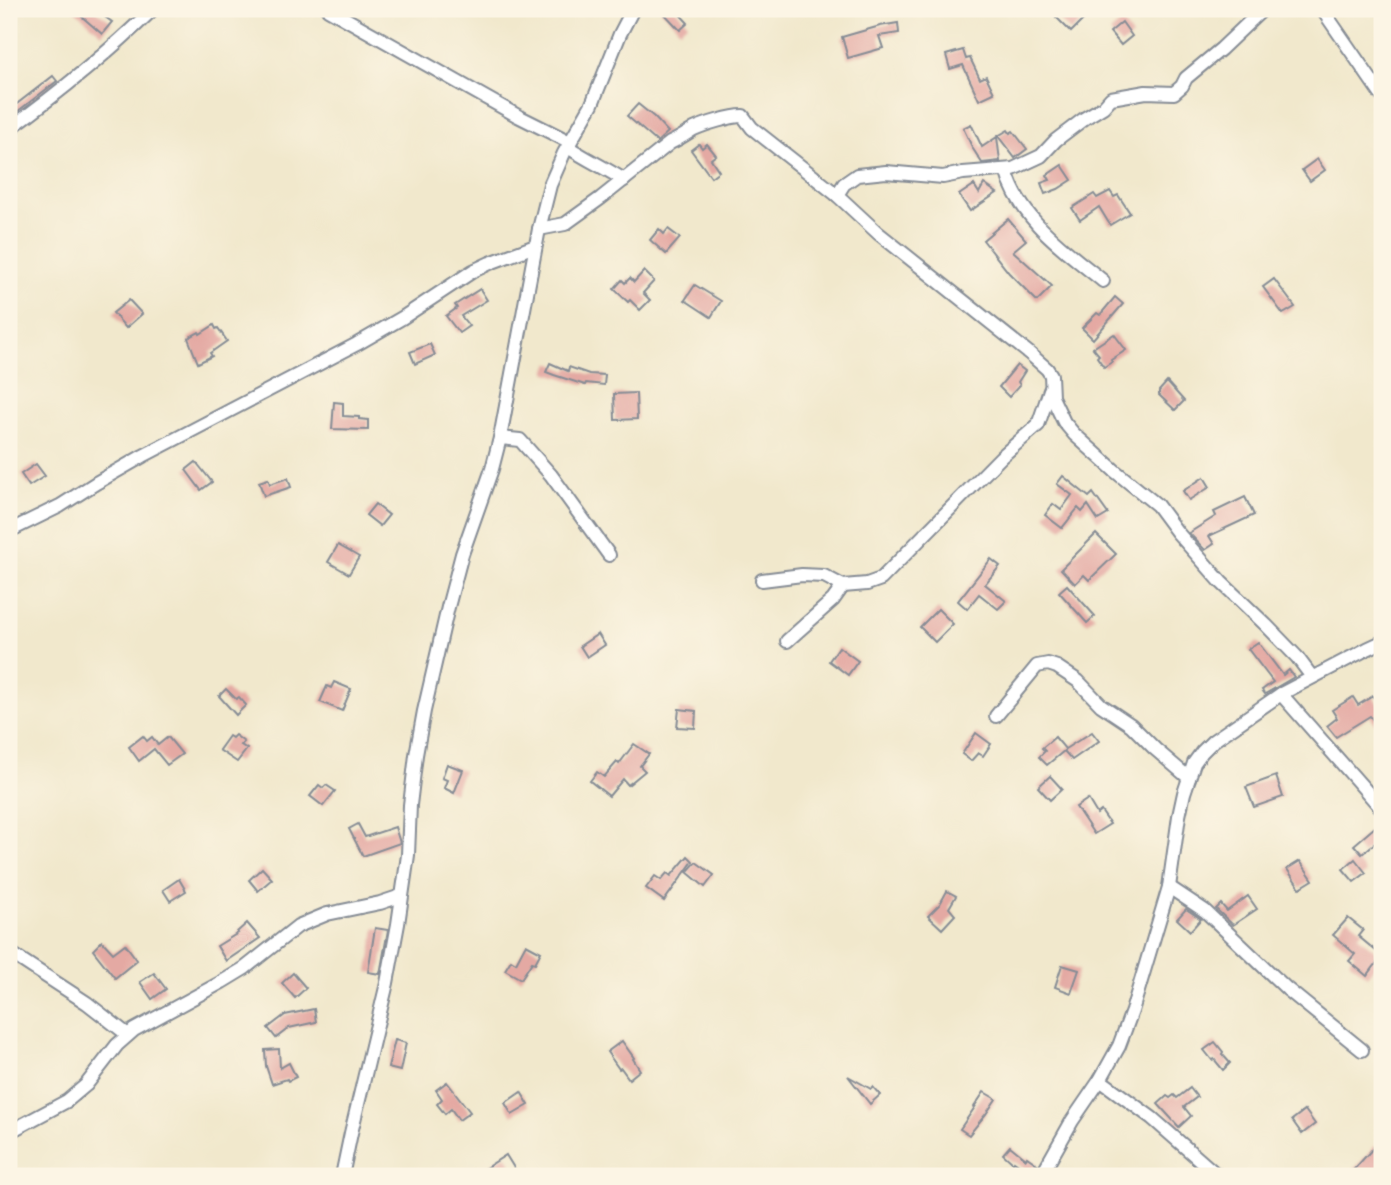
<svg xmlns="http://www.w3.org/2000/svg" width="1391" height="1185" font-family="Dekko,sans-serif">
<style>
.building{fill:#e4a9a3}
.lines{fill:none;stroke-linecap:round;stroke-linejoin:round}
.minor-casing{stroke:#868c95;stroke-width:16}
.minor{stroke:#fff;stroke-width:12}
</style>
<rect width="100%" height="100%" fill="#fcf5e5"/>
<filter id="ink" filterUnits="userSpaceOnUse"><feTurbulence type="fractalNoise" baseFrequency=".0143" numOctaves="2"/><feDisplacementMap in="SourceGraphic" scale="14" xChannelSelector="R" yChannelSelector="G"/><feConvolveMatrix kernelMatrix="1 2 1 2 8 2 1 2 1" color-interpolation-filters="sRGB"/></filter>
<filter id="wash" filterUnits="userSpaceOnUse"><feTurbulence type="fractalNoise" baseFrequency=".00686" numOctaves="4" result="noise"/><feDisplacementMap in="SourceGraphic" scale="28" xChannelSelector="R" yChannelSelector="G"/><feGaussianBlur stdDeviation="1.57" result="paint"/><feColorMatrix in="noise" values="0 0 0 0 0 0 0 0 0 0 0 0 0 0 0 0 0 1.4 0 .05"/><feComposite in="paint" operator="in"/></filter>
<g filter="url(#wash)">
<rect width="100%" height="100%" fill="#f1e8cc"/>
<g id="blocks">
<!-- building -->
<g class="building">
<polygon points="73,9 94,9 112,22 102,34"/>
<polygon points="660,9 675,9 688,23 680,30"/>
<polygon points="1065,9 1080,9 1087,16 1071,32 1056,17"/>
<polygon points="1122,22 1132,36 1121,45 1110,32"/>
<polygon points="898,23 899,33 879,36 883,48 848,58 842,37 880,26"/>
<polygon points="963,50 966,59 970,58 980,79 986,76 994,93 979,100 963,65 950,69 946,55"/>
<polygon points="53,76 57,81 9,118 9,110"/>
<polygon points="638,104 654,117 668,132 657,142 627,116"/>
<polygon points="971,124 982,147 997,137 1000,161 982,163 973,149 963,128"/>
<polygon points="1008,130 1010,133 1013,131 1027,149 1015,158 998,136"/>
<polygon points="699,144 702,148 707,144 716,155 711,159 719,171 711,177 691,150"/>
<polygon points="1317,159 1325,170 1310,181 1302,170"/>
<polygon points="1062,165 1072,180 1058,189 1045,194 1041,183 1050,180 1047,175"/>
<polygon points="984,184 997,193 970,211 959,195 974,185 979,193"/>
<polygon points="1110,191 1114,197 1118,195 1130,213 1110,225 1099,207 1080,220 1072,208 1094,194 1097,198"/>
<polygon points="1008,219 1026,240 1013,251 1052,286 1037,301 1009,273 983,240"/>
<polygon points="659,229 664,234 668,229 680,238 666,254 650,240"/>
<polygon points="644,271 654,281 643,293 650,300 640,310 630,300 628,302 614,289 622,280 625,283 630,278 634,282"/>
<polygon points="1274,279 1295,307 1283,314 1263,287"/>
<polygon points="695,285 721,301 711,317 685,300"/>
<polygon points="480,289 487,300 461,316 469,326 459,333 446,316 457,308 455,305"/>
<polygon points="1115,297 1123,304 1093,339 1082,328 1097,313 1100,315"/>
<polygon points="129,300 142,314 126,328 113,313"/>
<polygon points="214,325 216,329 218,328 227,341 210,353 212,356 198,363 188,338 199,332 200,334"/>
<polygon points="1114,334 1126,350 1111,360 1112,362 1104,367 1097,357 1099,355 1093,348"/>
<polygon points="430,344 435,355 415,364 410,352"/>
<polygon points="550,363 568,371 569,367 589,374 605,375 604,385 586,383 585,385 554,375 546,372"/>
<polygon points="1017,365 1025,371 1018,382 1020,385 1009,397 999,387"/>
<polygon points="1167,382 1184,401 1175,410 1159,395 1159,391"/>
<polygon points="636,393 637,419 615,420 614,394"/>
<polygon points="334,402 343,403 343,416 359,417 359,419 368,420 368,430 332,429"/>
<polygon points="196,462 212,482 201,490 186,470"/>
<polygon points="36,464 45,476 29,486 21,474"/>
<polygon points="1063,476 1089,497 1093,493 1108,514 1098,520 1088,505 1082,512 1078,508 1062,528 1045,515 1053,504 1061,510 1072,495 1057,484"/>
<polygon points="1204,477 1210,487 1189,500 1183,491"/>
<polygon points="288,478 291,487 264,496 259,482 268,479 270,484"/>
<polygon points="1245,497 1254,515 1209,536 1214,544 1205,550 1189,533 1216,516 1214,512"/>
<polygon points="375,504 389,515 380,526 366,515"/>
<polygon points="1096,534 1116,554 1089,580 1084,575 1075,584 1061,569"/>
<polygon points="338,545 359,557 349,574 328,562"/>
<polygon points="991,559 1000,566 985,584 1006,601 998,609 979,594 967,609 958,601"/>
<polygon points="1067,585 1095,616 1087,623 1059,592"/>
<polygon points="938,609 953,624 935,642 920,627"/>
<polygon points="598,634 605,645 587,657 580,646"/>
<polygon points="1258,642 1283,675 1289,670 1294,677 1265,694 1262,690 1273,682 1248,649"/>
<polygon points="839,647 858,661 848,675 829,661"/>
<polygon points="334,682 351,689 342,711 320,702 327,686 331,688"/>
<polygon points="226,689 236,699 239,697 246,705 236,715 219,696"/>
<polygon points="1373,696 1382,710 1382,732 1370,716 1336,737 1327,726 1337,718 1332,710 1353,697 1358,705"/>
<polygon points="679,709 696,711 695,728 677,727"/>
<polygon points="1092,732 1099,741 1072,760 1064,751 1047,765 1039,757 1045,751 1042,748 1055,737 1065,749"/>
<polygon points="976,733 991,744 983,756 978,753 971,761 962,754"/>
<polygon points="235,735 244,742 241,745 247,749 237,762 219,750 229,736 232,738"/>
<polygon points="143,736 147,741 152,737 158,745 168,737 182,754 167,765 154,749 139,761 129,747"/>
<polygon points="634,744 649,754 640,766 645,771 628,785 623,779 609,796 590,781 597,772 604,777 617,762 619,764"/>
<polygon points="447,764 463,770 454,793 444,788 447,780 442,778"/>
<polygon points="1050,776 1062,789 1050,800 1038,787"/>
<polygon points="1276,776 1283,797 1254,807 1246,787"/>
<polygon points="319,785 323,788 326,785 335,791 323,806 310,796"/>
<polygon points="1088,799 1097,814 1101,811 1110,824 1094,834 1076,807"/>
<polygon points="1382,821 1382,837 1362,854 1354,845"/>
<polygon points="358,824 365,837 395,827 400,843 363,856 349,829"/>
<polygon points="688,856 693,861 664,901 646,888 655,876 661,880 667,873 671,876"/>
<polygon points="1355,859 1366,873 1354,882 1343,869"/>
<polygon points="1300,861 1313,880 1300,888 1287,869"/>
<polygon points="696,862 714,875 705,887 687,872"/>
<polygon points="262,868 272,879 258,891 249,880"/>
<polygon points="179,879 186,891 170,901 163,890"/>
<polygon points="947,891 956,896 949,908 955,915 942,929 928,916 940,904"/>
<polygon points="1248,896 1257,909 1233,925 1216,909 1221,904 1227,911"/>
<polygon points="1186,909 1201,919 1190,931 1177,919"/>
<polygon points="1348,918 1363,930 1358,936 1382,956 1367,976 1349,961 1355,954 1333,935"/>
<polygon points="247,923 260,938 226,961 217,946 238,933 237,932"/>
<polygon points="375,928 388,930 380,974 368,972"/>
<polygon points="102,941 113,953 125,944 137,960 115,978 93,950"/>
<polygon points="526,944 541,952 535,963 532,962 521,979 505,970 511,960 516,963"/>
<polygon points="1062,965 1079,970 1071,993 1055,987"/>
<polygon points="154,973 166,989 152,999 140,982"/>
<polygon points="293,973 306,988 295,998 282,983"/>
<polygon points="314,1009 316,1022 289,1028 276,1038 268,1028 285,1015"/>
<polygon points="395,1040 406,1043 400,1071 388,1068"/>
<polygon points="622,1041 634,1058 633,1059 640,1070 629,1079 621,1068 619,1069 607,1052"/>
<polygon points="1215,1042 1223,1052 1222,1054 1230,1063 1223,1070 1214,1059 1212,1060 1204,1050"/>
<polygon points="279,1049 280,1068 289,1063 296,1077 288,1081 287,1079 272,1084 266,1066 265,1050"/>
<polygon points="848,1076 871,1089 873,1087 880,1095 870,1104"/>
<polygon points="447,1082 470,1112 459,1120 451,1109 445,1114 437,1104 442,1099 436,1090"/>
<polygon points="1190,1088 1197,1097 1184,1107 1191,1116 1179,1127 1158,1104 1167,1096 1170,1098 1174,1095 1177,1098"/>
<polygon points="521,1092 529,1105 512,1115 505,1103"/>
<polygon points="984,1092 996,1099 986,1114 969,1135 960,1129 975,1107 974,1107"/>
<polygon points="1305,1110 1315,1124 1302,1134 1292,1120"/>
<polygon points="1010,1146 1026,1159 1027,1157 1037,1164 1031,1173 1014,1161 1013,1163 1003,1154"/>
<polygon points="1375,1146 1382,1152 1382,1172 1378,1176 1348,1176"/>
<polygon points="506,1155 519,1176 493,1176 484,1169"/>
</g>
</g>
</g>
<g filter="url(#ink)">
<use href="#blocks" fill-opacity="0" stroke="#868c95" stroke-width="2"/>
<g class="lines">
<!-- minor casing -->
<g class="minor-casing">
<g id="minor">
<polyline points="328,9 518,116 570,142"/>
<polyline points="1322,9 1382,96"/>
<path d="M 9,129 C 60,92 108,53 153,9"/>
<path d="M 568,147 C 586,159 605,168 624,180"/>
<path d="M 1006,170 C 1019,219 1065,250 1103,281"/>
<polyline points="837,195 844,184 857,175 886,172 943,177 963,173 1013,169 1041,156 1056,140 1085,118 1103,107 1111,98 1146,92 1174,93 1182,86 1186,78 1221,49 1263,9"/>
<path d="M 539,229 L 565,224 L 601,198 L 670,143 C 679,139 686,134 694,129 C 705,124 731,116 743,116 L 752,128 L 837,195 L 878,233 L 1030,354 L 1047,369 L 1051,375 L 1052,397 L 1064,422 L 1074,434 L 1115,471 L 1157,505 L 1177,532 L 1221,582 L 1266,625 L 1297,657 L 1312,677"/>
<polyline points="500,438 520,440 551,475 609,555"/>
<polyline points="9,531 60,506 96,483 143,456 357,344 402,318 473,271 490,263 535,246"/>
<polyline points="762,580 802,575 824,576 843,586 867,584 881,579 1001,457 1038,425 1050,390"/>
<polyline points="787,641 833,600 843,586"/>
<polyline points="1281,694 1382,809"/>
<polyline points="996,716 1037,666 1048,664 1057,667 1078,681 1101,705 1131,725 1155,749 1189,778"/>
<polyline points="1169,887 1205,911 1287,989 1362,1050"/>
<polyline points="9,952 87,1003 128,1035"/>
<polyline points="1100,1080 1152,1118 1218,1176"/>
<polyline points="9,1132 67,1101 86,1085 117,1045 134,1030 222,982 245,968 298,926 327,914 380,903 401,896"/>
<polyline points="342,1176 351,1133 387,983 398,924 408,855 410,805 416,755 424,711 448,607 462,554 492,469 500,438 539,229 550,185 564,153 592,104 620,34 633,9"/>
<polyline points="1041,1176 1072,1121 1100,1080 1119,1046 1132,1011 1169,887 1179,816 1184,793 1194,763 1202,752 1213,741 1281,694 1367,649 1382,642"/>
</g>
</g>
<!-- minor -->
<use href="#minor" class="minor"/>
</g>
</g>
<!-- margin -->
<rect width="1391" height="1185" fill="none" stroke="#fcf5e5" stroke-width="35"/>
</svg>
